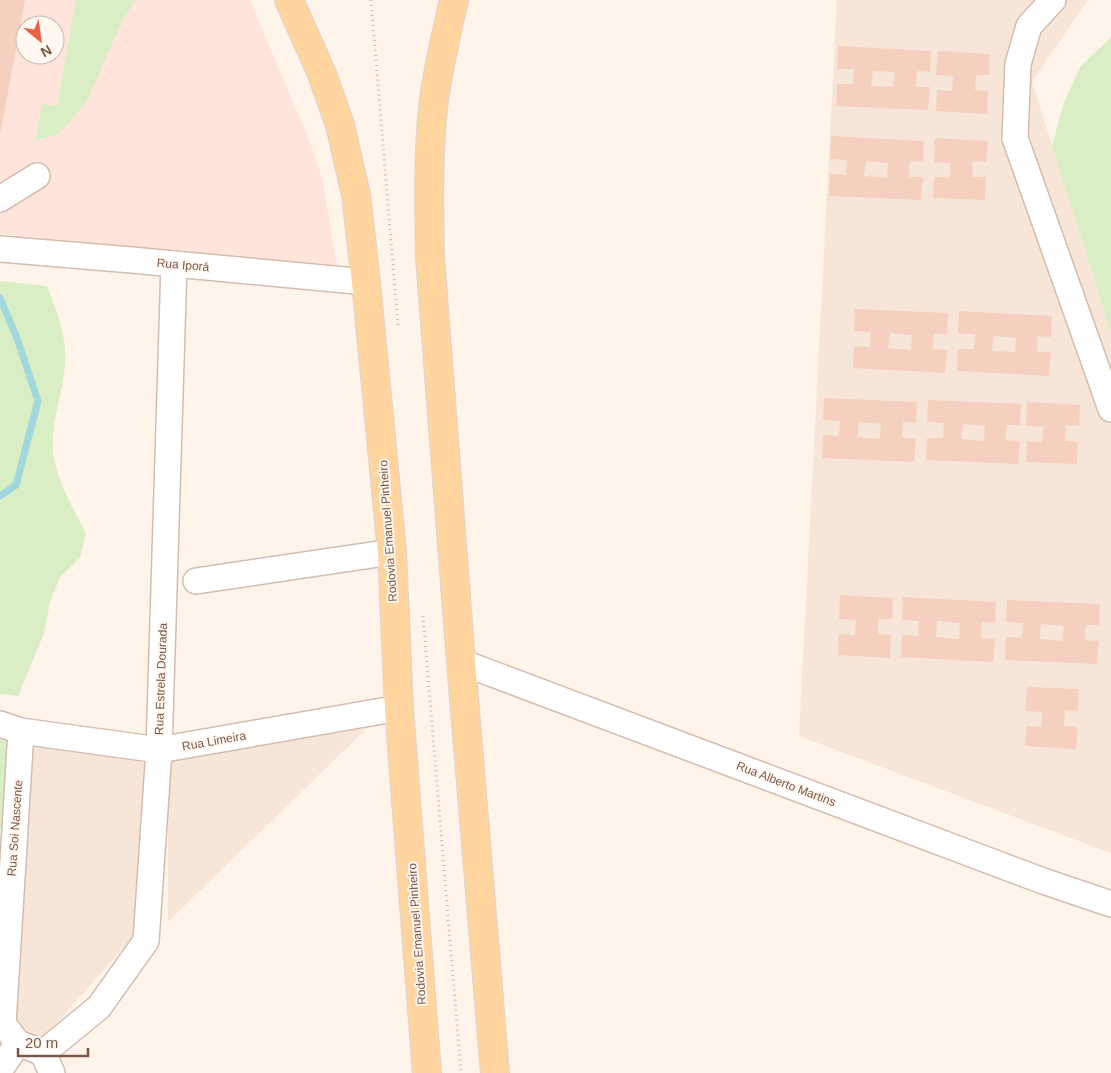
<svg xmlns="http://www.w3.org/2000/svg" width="1111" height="1073" font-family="Helvetica,sans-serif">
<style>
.residential{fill:#f7e6d7}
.commercial{fill:#ffe4dc;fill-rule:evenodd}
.green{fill:#d9eec5}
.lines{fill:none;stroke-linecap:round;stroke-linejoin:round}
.stream{stroke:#a0d8dd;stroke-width:7}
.building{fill:#f6d0be;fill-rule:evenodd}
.minor-casing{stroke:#d4bdb0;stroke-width:28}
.major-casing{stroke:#ddd3d0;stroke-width:30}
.path{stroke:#dcb3a0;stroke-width:3;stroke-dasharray:1 4;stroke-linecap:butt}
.minor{stroke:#fff;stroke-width:25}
.major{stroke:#ffd49f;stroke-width:28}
.labels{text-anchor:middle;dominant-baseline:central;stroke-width:4;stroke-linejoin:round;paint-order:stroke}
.street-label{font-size:12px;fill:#7c5749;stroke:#fff8f1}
</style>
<rect width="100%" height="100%" fill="#fef4e9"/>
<!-- residential -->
<g class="residential">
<polygon points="837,0 1088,0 1032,82 1111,332 1111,853 799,736"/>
<polygon points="367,728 168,922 168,758"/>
<polygon points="32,741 145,759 135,935 41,1041 13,1023"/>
</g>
<!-- commercial -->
<path class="commercial" d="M 0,0 L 250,0 L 310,142 L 323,181 L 337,267 L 0,234 ZM 25,25 L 55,25 L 55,55 L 25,55 Z"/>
<!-- green -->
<g class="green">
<polygon points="76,0 136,0 122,21 87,101 70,122 56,135 35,141 42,104 57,106"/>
<polygon points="1111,37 1111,332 1052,146 1064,102 1081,66"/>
<path d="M 0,281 L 47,286 C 57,311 67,337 65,364 C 63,398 47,429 55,463 C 60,486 75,513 86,533 L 80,558 L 60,577 L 50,602 L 44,633 L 18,696 L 0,694 Z"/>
<polygon points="0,739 7,741 2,828 0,830"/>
</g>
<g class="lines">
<!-- stream -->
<polyline class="stream" points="0,298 17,338 38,401 16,485 0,496"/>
</g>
<!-- building -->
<g class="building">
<polygon points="0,0 25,0 1,130 0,130"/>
<path d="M 838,46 L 931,51 L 930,72 L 917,71 L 916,87 L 930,87 L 928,110 L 836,106 L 837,84 L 853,84 L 854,69 L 837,69 ZM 873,71 L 895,72 L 893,87 L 871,86 Z"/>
<polygon points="938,51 990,54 989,75 976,75 975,90 988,91 987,114 936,111 937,90 952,91 953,76 936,75"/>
<path d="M 831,136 L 924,141 L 923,162 L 910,161 L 909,177 L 923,177 L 921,200 L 829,196 L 830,174 L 846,175 L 847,160 L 830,159 ZM 866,161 L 888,163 L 887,178 L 864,176 Z"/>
<polygon points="935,138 988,141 986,162 973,161 972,177 986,177 985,200 933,198 934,177 950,178 951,163 934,162"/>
<path d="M 855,309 L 948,313 L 947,334 L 934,334 L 933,349 L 947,350 L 945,373 L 853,368 L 854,346 L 870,347 L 871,332 L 854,331 ZM 890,333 L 912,335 L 911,350 L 888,348 Z"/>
<path d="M 959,311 L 1052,316 L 1051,337 L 1038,336 L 1037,352 L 1051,352 L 1049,376 L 957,371 L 958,349 L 974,349 L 975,334 L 958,334 ZM 994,336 L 1016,338 L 1015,352 L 992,351 Z"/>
<path d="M 824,398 L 917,402 L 916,423 L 903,422 L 902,438 L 916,439 L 914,462 L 822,458 L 823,435 L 839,436 L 840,421 L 823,420 ZM 859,422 L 881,424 L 880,439 L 857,437 Z"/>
<path d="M 928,400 L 1021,404 L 1020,425 L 1007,425 L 1006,440 L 1020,441 L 1018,464 L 926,460 L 927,438 L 943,438 L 944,423 L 927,422 ZM 963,424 L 985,426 L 984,441 L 961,439 Z"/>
<polygon points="1027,402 1080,405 1079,426 1066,425 1065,441 1078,442 1077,464 1026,462 1027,441 1042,442 1043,427 1026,426"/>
<polygon points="840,595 893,598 892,619 878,619 878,634 891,635 890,658 838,655 839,634 855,635 856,620 839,619"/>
<path d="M 903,597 L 996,602 L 995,623 L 982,622 L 981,638 L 995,639 L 993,662 L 901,657 L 902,635 L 918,636 L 919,621 L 902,620 ZM 937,621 L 960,623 L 959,639 L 936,637 Z"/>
<path d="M 1007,600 L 1100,604 L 1099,625 L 1086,625 L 1085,640 L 1099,641 L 1097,664 L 1005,660 L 1006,637 L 1022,638 L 1023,623 L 1006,622 ZM 1041,624 L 1064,626 L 1062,641 L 1040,639 Z"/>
<polygon points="1027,687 1079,689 1078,711 1065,710 1064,726 1078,727 1076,749 1025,746 1026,726 1041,727 1042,712 1025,711"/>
</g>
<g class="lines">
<!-- minor casing -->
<g class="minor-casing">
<g id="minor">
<polyline points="1053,0 1029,26 1018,64 1015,138 1111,409"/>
<polyline points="0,199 37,176"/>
<polyline points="0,249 132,260 366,282"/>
<polyline points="196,581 392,552"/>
<polyline points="461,662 1043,881 1111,904"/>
<polyline points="0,724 21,731 159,750 399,708"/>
<polyline points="21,731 3,1024 18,1043 43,1053"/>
<polyline points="43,1053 99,1007 146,941 159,750 174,264"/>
<polyline points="43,1053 52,1073"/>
<polyline points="0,1070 18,1043"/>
</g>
</g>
<!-- major casing -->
<g class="major-casing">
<g id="major">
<polyline points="289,0 322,74 340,125 356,195 366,282 392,552 399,708 427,1073"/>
<path d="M 454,0 C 446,35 437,72 433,108 C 428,157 429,207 430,257 L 461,662 L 495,1073"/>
</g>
</g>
<!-- path -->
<g class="path">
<polyline points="371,0 398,326"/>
<polyline points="423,616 461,1073"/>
</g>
<!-- minor -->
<use href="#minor" class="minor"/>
<!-- major -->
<use href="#major" class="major"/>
</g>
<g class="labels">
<!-- street labels -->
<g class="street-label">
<text transform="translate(183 265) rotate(5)">Rua Iporá</text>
<text transform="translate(388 531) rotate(-94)">Rodovia Emanuel Pinheiro</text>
<text transform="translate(161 679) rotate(-88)">Rua Estrela Dourada</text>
<text transform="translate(214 741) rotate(-10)">Rua Limeira</text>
<text transform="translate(786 784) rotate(21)">Rua Alberto Martins</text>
<text transform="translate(15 828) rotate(-86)">Rua Soi Nascente</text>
<text transform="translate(417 934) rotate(-94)">Rodovia Emanuel Pinheiro</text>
</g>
</g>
<!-- north arrow -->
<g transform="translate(40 40) rotate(151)"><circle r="24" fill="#fff8f1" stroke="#cbb8ae"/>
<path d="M0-4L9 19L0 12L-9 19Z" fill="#f15e45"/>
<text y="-8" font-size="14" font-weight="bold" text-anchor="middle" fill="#7c5749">N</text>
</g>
<!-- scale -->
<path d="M18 1048v8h70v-8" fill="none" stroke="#7c5749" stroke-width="2.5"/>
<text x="25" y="1048" font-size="15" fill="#7c5749" stroke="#fff8f1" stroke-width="4" paint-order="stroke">20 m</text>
</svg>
